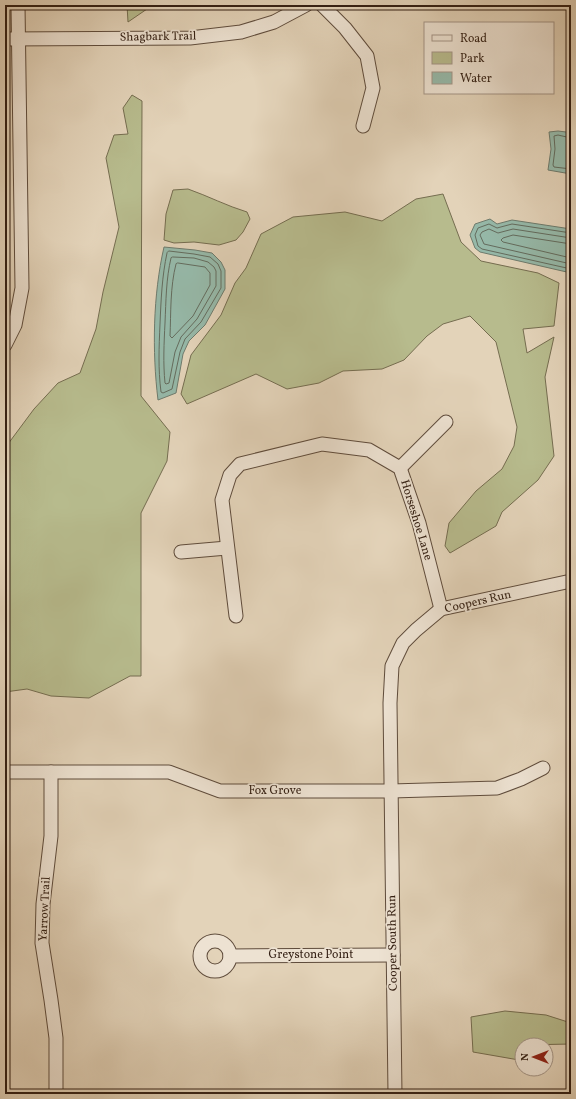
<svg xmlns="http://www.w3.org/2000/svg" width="576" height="1099" font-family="Vollkorn,serif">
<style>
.green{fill:#b7bb8d;stroke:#756d50}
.water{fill:#96b9a9;stroke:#6e7b6d}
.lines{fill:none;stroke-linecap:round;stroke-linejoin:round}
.shore{stroke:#646c5e;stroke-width:1}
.minor-casing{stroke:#5f4c3c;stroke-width:15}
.minor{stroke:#ede2d2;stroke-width:13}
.labels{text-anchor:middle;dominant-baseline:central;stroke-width:3.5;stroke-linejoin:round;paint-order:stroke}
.street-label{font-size:12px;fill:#331f13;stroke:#ede2d2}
</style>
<rect width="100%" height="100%" fill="#e3d3b9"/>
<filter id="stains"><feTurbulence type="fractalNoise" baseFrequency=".005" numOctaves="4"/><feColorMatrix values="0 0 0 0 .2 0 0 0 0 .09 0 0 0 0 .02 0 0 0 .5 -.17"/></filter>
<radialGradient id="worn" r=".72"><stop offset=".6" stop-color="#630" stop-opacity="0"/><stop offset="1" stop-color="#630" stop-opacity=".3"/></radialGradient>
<!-- green -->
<g class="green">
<polygon points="127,5 149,5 147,9 128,22"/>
<polygon points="132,95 142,101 141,396 170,432 167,461 141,513 141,676 130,676 89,698 51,696 27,689 5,692 5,448 34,409 58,383 80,373 96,329 103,292 119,227 106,158 114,135 128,134 123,108"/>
<path d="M 188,189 C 208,196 227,206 247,212 L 250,219 L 243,232 L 236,240 L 219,245 L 194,242 L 174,243 L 164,240 L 166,214 L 173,190 Z"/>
<polygon points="443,194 461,242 481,261 538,273 559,283 554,326 523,329 527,353 554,337 545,377 554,456 538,480 502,512 496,526 450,553 445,546 449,523 476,491 502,469 514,446 517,427 496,342 470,316 443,324 427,336 404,360 382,369 343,371 319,383 287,389 256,374 187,404 181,394 191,355 221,315 235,283 246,268 261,234 293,217 345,212 382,221 416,199"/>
<polygon points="505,1011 546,1015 571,1023 571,1044 522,1045 522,1057 519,1060 473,1052 471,1017"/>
</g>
<!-- water -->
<g class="water">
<polygon points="558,131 566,132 571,134 569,149 571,150 571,174 548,170 551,149 549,132"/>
<polygon points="490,219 497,224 512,220 571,229 571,273 480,252 475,248 470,235 475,224"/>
<path d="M 164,247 L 195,250 L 212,253 L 221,262 L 225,270 L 225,289 L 205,325 L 189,341 L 183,354 L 176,393 L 158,400 C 152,351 153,295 164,247 Z"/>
</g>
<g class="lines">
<!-- shore -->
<g class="shore">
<polyline points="571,138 558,135 554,136 555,149 553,165 554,167 571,169"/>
<polyline points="571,233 512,224 497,228 489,224 478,228 475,235 478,246 482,249 571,269"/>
<polyline points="571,238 513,229 498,233 489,229 482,232 480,235 484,244 571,264"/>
<polyline points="571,244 513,235 503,238 501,240 503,242 571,258"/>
<path d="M 169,251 L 194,254 L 210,257 L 218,264 L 221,271 L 221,288 L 201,322 L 185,339 L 180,352 L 172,389 L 163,393 L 161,392 C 158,368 159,348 160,324 C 161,300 162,276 167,253 Z"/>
<path d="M 173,257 L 194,258 L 208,262 L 214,267 L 216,271 L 216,286 L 197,319 L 181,337 L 175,352 L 169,383 L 166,384 L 165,383 C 163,363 164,343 165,323 C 166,301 166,279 171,258 Z"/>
<path d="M 178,263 L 205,267 L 210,273 L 210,285 L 193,316 L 172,338 L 170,336 C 171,313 170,287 176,264 Z"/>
</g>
<!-- minor casing -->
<g class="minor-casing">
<g id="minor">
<polyline points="322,5 345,28 367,56 373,88 363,126"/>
<polyline points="5,39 190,38 241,32 274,22 306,5"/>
<polyline points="5,345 15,325 22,288 18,5"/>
<polyline points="400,468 446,422"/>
<polyline points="181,552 227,548"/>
<polyline points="236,616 222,500 230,475 240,464 322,444 369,450 400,468 419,523 441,609"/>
<polyline points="5,772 169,772 220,791 391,791 497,788 521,779 543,768"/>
<polyline points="51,772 51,836 43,904 42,943 51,1000 56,1038 56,1094"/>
<circle cx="215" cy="956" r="15"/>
<polyline points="230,956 393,955"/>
<polyline points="395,1094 390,703 392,666 403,643 416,630 441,609 571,581"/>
</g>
</g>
<!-- minor -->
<use href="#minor" class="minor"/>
</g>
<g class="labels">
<!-- street labels -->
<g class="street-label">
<text transform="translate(158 37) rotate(-1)">Shagbark Trail</text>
<text transform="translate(416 520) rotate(73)">Horseshoe Lane</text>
<text transform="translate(478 602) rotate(-13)">Coopers Run</text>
<text x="275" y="791">Fox Grove</text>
<text transform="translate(45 909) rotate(-87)">Yarrow Trail</text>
<text transform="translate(393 943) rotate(-91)">Cooper South Run</text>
<text x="311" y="955">Greystone Point</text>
</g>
</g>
<!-- margin -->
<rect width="576" height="1099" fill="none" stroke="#e3d3b9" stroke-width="20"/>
<rect x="6" y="6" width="564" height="1087" fill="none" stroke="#331f13" stroke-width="2"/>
<rect x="10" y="10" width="556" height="1079" fill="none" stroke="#331f13"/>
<!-- legend -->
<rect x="424" y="22" width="130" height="72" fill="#ede2d2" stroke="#a39486"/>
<rect x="432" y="35" width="20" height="6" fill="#ede2d2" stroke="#a39486"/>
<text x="460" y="42" font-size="12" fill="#331f13">Road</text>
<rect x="432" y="52" width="20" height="12" fill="#b7bb8d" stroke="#a39486"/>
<text x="460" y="62" font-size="12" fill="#331f13">Park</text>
<rect x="432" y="72" width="20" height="12" fill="#96b9a9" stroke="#a39486"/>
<text x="460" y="82" font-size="12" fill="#331f13">Water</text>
<!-- north arrow -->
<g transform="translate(534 1057) rotate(270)"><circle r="19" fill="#ede2d2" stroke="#a39486"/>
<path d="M0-3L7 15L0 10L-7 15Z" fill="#8f2418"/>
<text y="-6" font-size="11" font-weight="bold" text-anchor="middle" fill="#331f13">N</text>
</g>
<rect width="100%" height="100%" filter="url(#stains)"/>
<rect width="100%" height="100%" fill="url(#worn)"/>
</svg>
